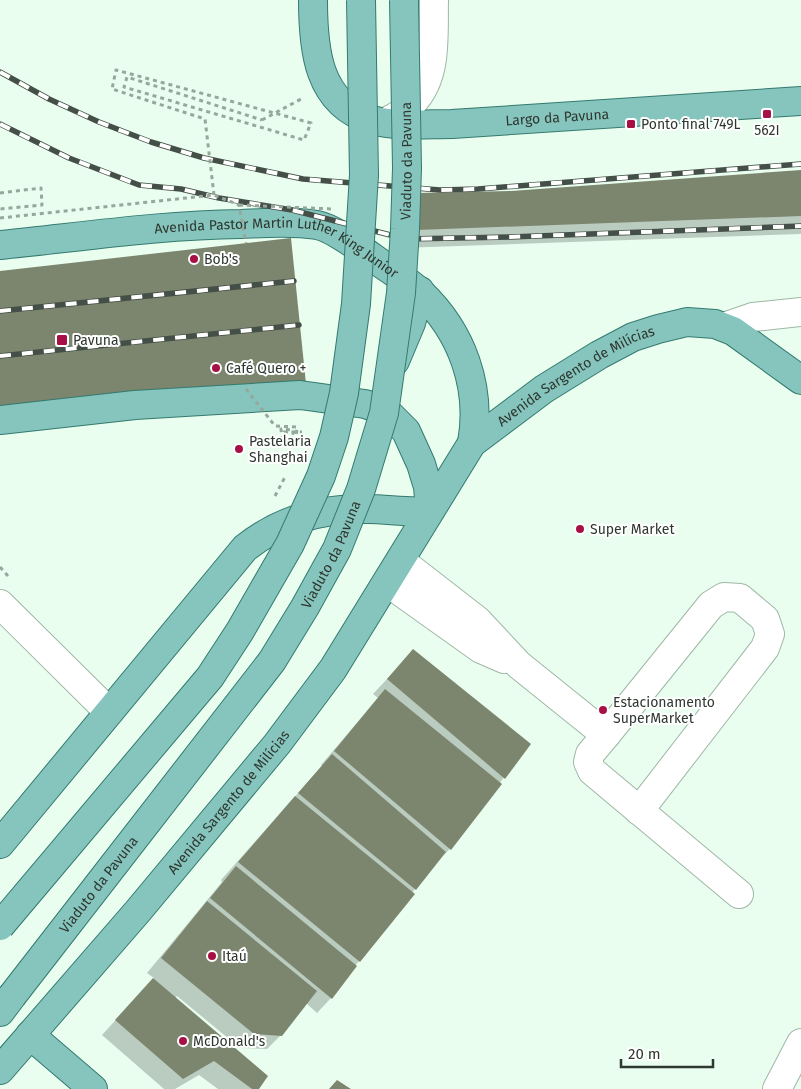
<svg xmlns="http://www.w3.org/2000/svg" width="801" height="1089" font-family="'Fira Sans',sans-serif">
<style>
.shadow{fill:#0003}
.building{fill:#7c856e}
.lines{fill:none;stroke-linecap:round;stroke-linejoin:round}
.minor-casing{stroke:#9fb7a6;stroke-width:30}
.major-casing{stroke:#337a6f;stroke-width:30}
.path{stroke:#97a79b;stroke-width:3;stroke-dasharray:4 4;stroke-linecap:butt}
.minor{stroke:#fff;stroke-width:28}
.major{stroke:#86c5bd;stroke-width:28}
.rail-casing{stroke:#444f47;stroke-width:5.5}
.rail{stroke:#fff;stroke-width:4;stroke-dasharray:11;stroke-linecap:butt}
.major-bridge-casing{stroke:#337a6f;stroke-width:30;stroke-linecap:butt}
.path-bridge{stroke:#97a79b;stroke-width:3;stroke-dasharray:4 4;stroke-linecap:butt}
.major-bridge{stroke:#86c5bd;stroke-width:28}
.poi-dot{fill:#a71044;stroke:#fff;stroke-width:2}
.labels{text-anchor:middle;dominant-baseline:central;stroke-width:4;stroke-linejoin:round;paint-order:stroke}
.street-label{font-size:14px;fill:#2e3730;stroke:#fff}
.poi-label{font-size:14px;fill:#2e3730;stroke:#fff;text-anchor:start}
</style>
<rect width="100%" height="100%" fill="#e9feef"/>
<!-- shadow -->
<g class="shadow">
<polygon points="801,172 801,234 399,248 417,195 511,193"/>
<polygon points="414,650 529,744 450,849 435,863 412,893 413,894 355,966 331,998 317,1013 306,1003 281,1035 267,1049 240,1048 177,996 175,998 258,1089 218,1089 199,1075 175,1089 164,1089 102,1035 154,978 147,973 222,882 221,880 322,766 321,765 378,698 373,694"/>
</g>
<!-- building -->
<g class="building">
<polygon points="801,170 801,216 416,230 416,193 511,191"/>
<polygon points="291,238 306,384 0,414 0,271"/>
<polygon points="413,649 531,744 505,779 387,679"/>
<polygon points="385,689 502,784 451,850 334,751"/>
<polygon points="332,754 446,852 416,890 298,793"/>
<polygon points="295,796 415,894 360,962 238,862"/>
<polygon points="236,866 357,966 332,999 210,898"/>
<polygon points="207,901 317,991 282,1036 254,1034 161,958"/>
<polygon points="153,978 268,1076 259,1089 252,1089 214,1061 183,1079 115,1020"/>
<polygon points="337,1080 351,1089 329,1089"/>
</g>
<g class="lines">
<!-- minor casing -->
<g class="minor-casing">
<g id="minor">
<path d="M 391,119 C 397,117 402,112 407,108 C 439,81 433,38 434,0"/>
<polyline points="724,327 753,317 801,312"/>
<polyline points="401,561 477,620 519,665 606,735 590,754 588,762 592,771 739,894"/>
<polyline points="387,582 481,649 504,659"/>
<polyline points="0,604 109,712"/>
<polyline points="606,735 711,605 724,597 740,598 765,619 770,634 765,648 639,811"/>
<polyline points="777,1089 801,1043"/>
</g>
</g>
<!-- major casing -->
<g class="major-casing">
<g id="major">
<path id="s1" d="M 313,0 C 313,48 317,104 372,120 C 397,127 427,124 452,124 L 801,101"/>
<path id="s2" d="M 0,245 C 80,237 160,225 241,224 C 266,223 292,221 317,225 C 333,228 358,247 372,257 C 388,269 406,279 421,293 C 462,332 482,387 472,443"/>
<polyline points="395,361 411,323 420,291"/>
<polyline points="0,420 135,405 300,395 365,404 377,408 389,414 406,431 421,464 428,487 430,509"/>
<path d="M 0,844 L 245,548 C 280,520 323,508 368,509 C 388,509 408,513 429,511"/>
<polyline points="0,1012 12,996"/>
<polyline points="30,1035 93,1089"/>
<path id="s3" d="M 0,1070 L 138,911 L 277,744 L 333,669 L 472,443 L 544,389 L 599,355 L 633,337 L 658,329 L 687,322 L 715,324 L 733,331 L 801,380"/>
</g>
</g>
<!-- path -->
<g class="path">
<polyline points="262,120 303,98"/>
<polyline points="0,193 41,188 42,205 0,209"/>
<polyline points="293,438 283,438 284,432 302,432"/>
<polyline points="275,496 285,477"/>
<polyline points="0,567 8,576"/>
</g>
<!-- minor -->
<use href="#minor" class="minor"/>
<!-- major -->
<use href="#major" class="major"/>
<!-- rail casing -->
<g class="rail-casing">
<g id="rail">
<polyline points="0,72 49,99 99,122 151,142 204,158 303,179 440,190 478,189 801,164"/>
<polyline points="0,124 69,158 139,185 181,189 219,198 292,210 406,239 510,237 801,226"/>
<polyline points="0,311 294,281"/>
<polyline points="0,356 299,325"/>
</g>
</g>
<!-- rail -->
<use href="#rail" class="rail"/>
<!-- major-bridge casing -->
<g class="major-bridge-casing">
<g id="major-bridge">
<polyline points="0,926 210,677 240,631 290,544 321,476 334,437 344,393 356,304 364,175 361,0"/>
<path id="s4" d="M 12,996 L 272,661 L 305,607 L 337,549 L 361,489 L 384,413 L 401,293 L 405,229 L 407,168 L 404,0"/>
</g>
</g>
<!-- path-bridge -->
<g class="path-bridge">
<polyline points="214,195 205,119 112,89 116,70 311,123 304,140 124,87 127,77 262,120"/>
<polyline points="239,205 333,209"/>
<polyline points="0,218 214,195 239,205 246,243"/>
<polyline points="246,389 275,426 297,427 296,440 282,440 281,429 293,430 293,438"/>
</g>
<!-- major-bridge -->
<use href="#major-bridge" class="major-bridge"/>
</g>
<!-- markers -->
<g class="poi-dot">
<rect x="762" y="109" width="10" height="10" rx="2.5"/>
<rect x="626" y="119" width="10" height="10" rx="2.5"/>
<circle cx="194" cy="259" r="5"/>
<rect x="56" y="334" width="12" height="12" rx="2.5"/>
<circle cx="216" cy="368" r="5"/>
<circle cx="239" cy="449" r="5"/>
<circle cx="580" cy="529" r="5"/>
<circle cx="603" cy="710" r="5"/>
<circle cx="212" cy="956" r="5"/>
<circle cx="183" cy="1041" r="5"/>
</g>
<g class="labels">
<!-- street labels -->
<g class="street-label">
<text stroke="none"><textPath href="#s1" startOffset="331">Largo da Pavuna</textPath></text>
<text stroke="none"><textPath href="#s4" startOffset="951">Viaduto da Pavuna</textPath></text>
<text stroke="none"><textPath href="#s2" startOffset="284">Avenida Pastor Martin Luther King Junior</textPath></text>
<text stroke="none"><textPath href="#s3" startOffset="911">Avenida Sargento de Milícias</textPath></text>
<text stroke="none"><textPath href="#s4" startOffset="546">Viaduto da Pavuna</textPath></text>
<text stroke="none"><textPath href="#s3" startOffset="352">Avenida Sargento de Milícias</textPath></text>
<text stroke="none"><textPath href="#s4" startOffset="141">Viaduto da Pavuna</textPath></text>
</g>
<!-- poi labels -->
<g class="poi-label">
<text x="641" y="124">Ponto final 749L</text>
<text x="767" y="130" text-anchor="middle">562I</text>
<text x="204" y="259">Bob's</text>
<text x="73" y="340">Pavuna</text>
<text x="226" y="368">Café Quero +</text>
<text x="249" y="441">Pastelaria<tspan x="249" dy="16">Shanghai</tspan></text>
<text x="590" y="529">Super Market</text>
<text x="613" y="702">Estacionamento<tspan x="613" dy="16">SuperMarket</tspan></text>
<text x="222" y="956">Itaú</text>
<text x="193" y="1041">McDonald's</text>
</g>
</g>
<!-- scale -->
<path d="M621 1059v8h92v-8" fill="none" stroke="#2e3730" stroke-width="2.5"/>
<text x="628" y="1059" font-size="15" fill="#2e3730" stroke="#ffffff" stroke-width="4" paint-order="stroke">20 m</text>
</svg>
